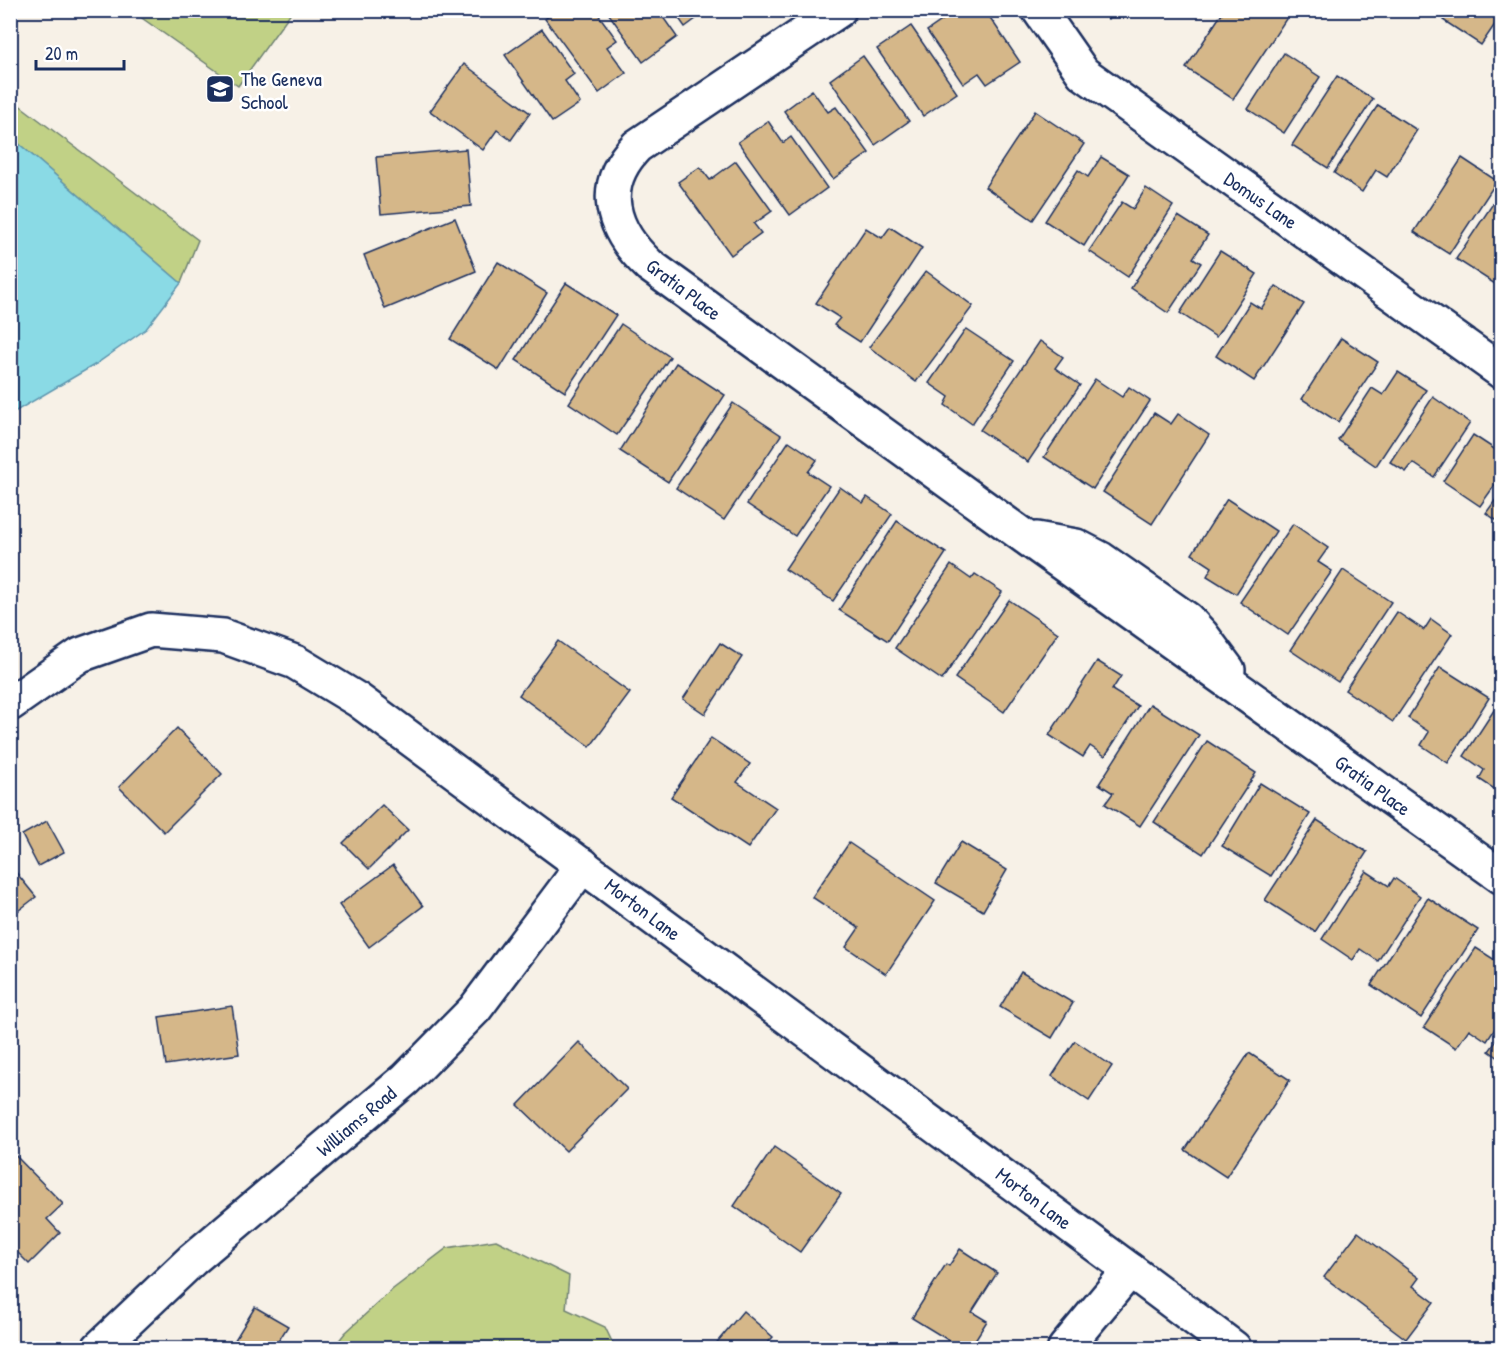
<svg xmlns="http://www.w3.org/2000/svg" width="1512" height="1359" font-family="'Patrick Hand',sans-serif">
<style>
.green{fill:#c1d186;stroke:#6e8072;stroke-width:1.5}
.water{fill:#8adae5;stroke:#5e96af;stroke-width:1.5}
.building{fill:#d5b789;stroke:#1b2f5e;stroke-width:1.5}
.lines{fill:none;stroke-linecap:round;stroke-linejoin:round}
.minor-casing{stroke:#1b2f5e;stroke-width:38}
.minor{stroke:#fff;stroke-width:33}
.labels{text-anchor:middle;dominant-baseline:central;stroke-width:5;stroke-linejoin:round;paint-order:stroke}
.poi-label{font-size:20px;fill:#1b2f5e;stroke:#fff;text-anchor:start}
.street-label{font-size:20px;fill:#1b2f5e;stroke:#fff}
</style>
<rect width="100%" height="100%" fill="#f7f1e7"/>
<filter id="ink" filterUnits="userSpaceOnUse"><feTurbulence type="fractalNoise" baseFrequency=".0167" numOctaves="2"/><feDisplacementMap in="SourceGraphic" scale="12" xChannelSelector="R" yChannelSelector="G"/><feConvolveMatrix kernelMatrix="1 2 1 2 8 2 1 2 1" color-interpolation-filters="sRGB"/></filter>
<g filter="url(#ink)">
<!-- green -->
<g class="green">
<polygon points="132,11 292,11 238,86"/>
<polygon points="10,98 198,240 181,283 11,137"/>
<polygon points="496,1240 569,1276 566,1309 605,1327 615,1348 333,1348 345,1333 393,1289 447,1248"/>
</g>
<!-- water -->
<polygon class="water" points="11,137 181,283 146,329 96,364 11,414"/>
<!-- building -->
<g class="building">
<polygon points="556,10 570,10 571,12 573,10 595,10 617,40 607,47 626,73 599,93 545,19"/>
<polygon points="606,10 658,10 677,37 643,62"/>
<polygon points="673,10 708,10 685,27"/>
<polygon points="947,10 985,10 1020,62 987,84 979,73 963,84 927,31 950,15"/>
<polygon points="1102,10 1120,10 1108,19"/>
<polygon points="1224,10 1292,10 1233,99 1186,68"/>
<polygon points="1450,10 1502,10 1502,14 1481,45 1443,20"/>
<polygon points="911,26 957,93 923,116 877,49"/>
<polygon points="542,29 574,74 565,81 580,103 552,122 505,55"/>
<polygon points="1284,53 1320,77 1284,133 1248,109"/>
<polygon points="863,56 909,121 875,145 830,80"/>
<polygon points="464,64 530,113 511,140 497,130 483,150 430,111"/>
<polygon points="1337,76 1373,99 1328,168 1292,145"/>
<polygon points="812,90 828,112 836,107 869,153 833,179 784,111"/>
<polygon points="1378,105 1417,130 1387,177 1376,170 1362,192 1334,173"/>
<polygon points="1035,111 1084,144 1033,220 985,187"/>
<polygon points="768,121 783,143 791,137 827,188 790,215 738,142"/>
<polygon points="466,149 471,206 381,214 376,157"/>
<polygon points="1101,157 1129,174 1084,246 1045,221 1078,170 1088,177"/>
<polygon points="1462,158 1497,181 1449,254 1414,232"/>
<polygon points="736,161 772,211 754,224 761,233 731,255 678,182 700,167 710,180"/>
<polygon points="1146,188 1173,206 1128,277 1089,251 1122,202 1133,209"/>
<polygon points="1494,202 1502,208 1502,273 1495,284 1456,259"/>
<polygon points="1178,216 1208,235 1193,258 1201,263 1168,313 1131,288"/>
<polygon points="455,218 476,271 385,309 364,255"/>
<polygon points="890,227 922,248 860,342 834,325 840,318 816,303 866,228 882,238"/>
<polygon points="1220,251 1257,274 1216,337 1180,313"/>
<polygon points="498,262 547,293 499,370 450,339"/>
<polygon points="926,271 973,306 916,382 869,347"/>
<polygon points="566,283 616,315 565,392 516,360"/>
<polygon points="1276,286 1304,304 1254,381 1216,356 1250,302 1261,309"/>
<polygon points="621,324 670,357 617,435 569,403"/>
<polygon points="966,329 1014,361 972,424 945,405 949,397 929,383"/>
<polygon points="1341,338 1378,362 1338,422 1302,399"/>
<polygon points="1040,341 1063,357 1055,368 1080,385 1028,462 980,430"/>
<polygon points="676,363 725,395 668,482 620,451"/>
<polygon points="1398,372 1426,390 1376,466 1338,440 1372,388 1383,395"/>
<polygon points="1095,379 1122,397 1129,387 1150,401 1093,489 1044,457"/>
<polygon points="1433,397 1470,423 1434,477 1413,463 1406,472 1390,462"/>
<polygon points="733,403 781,435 724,520 676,488"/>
<polygon points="1154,413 1171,424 1178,414 1209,435 1152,524 1103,492"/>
<polygon points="1473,435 1502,454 1502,475 1480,506 1443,481"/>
<polygon points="789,441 817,460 808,472 829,486 795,536 747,504"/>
<polygon points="840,487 863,503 867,497 892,514 833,601 785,569"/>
<polygon points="1502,491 1502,524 1486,513"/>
<polygon points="1227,499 1276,531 1236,594 1207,576 1212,567 1192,554"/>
<polygon points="897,521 946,553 888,641 839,610"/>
<polygon points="1293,524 1328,548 1318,562 1332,571 1288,635 1240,602"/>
<polygon points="951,565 971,579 975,574 1002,592 942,680 895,648"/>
<polygon points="1343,570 1391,602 1338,682 1290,650"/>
<polygon points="1009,600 1058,633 1004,712 955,678"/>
<polygon points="1397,612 1424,630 1431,619 1452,634 1393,722 1345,690"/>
<polygon points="558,641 630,693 590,747 519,695"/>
<polygon points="720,643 742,657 705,714 683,699"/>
<polygon points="1097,661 1121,676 1112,690 1138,706 1105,756 1090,746 1083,757 1049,735"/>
<polygon points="1440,667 1489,698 1448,763 1421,745 1429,732 1408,718"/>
<polygon points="1500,701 1502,703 1502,794 1479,779 1484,770 1464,756"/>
<polygon points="1150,704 1199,735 1140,826 1105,804 1113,793 1099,784"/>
<polygon points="177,728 222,774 164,832 119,787"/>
<polygon points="711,738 750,764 737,782 776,808 748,848 671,797"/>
<polygon points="1207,741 1256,773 1203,854 1154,822"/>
<polygon points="1260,783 1310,814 1271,876 1222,846"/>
<polygon points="382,805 408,830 369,869 343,843"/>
<polygon points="1317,820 1367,852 1315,932 1265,900"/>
<polygon points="47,821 64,852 38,866 22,835"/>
<polygon points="961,842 1007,870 983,911 936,883"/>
<polygon points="849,843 935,901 886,974 846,947 859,928 812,897"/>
<polygon points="10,865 36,897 10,917"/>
<polygon points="393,865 423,906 369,947 339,905"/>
<polygon points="1366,871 1389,886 1394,878 1420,896 1378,961 1360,949 1353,960 1322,939"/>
<polygon points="1428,898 1478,930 1421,1018 1371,985"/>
<polygon points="1476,948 1498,962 1502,956 1502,1018 1487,1041 1469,1029 1456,1048 1424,1027"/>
<polygon points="1021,972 1073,1003 1052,1038 1000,1007"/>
<polygon points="232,1006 239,1054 166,1065 159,1017"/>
<polygon points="1502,1033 1502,1060 1489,1051"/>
<polygon points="1075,1041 1112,1066 1089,1101 1052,1076"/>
<polygon points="579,1042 627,1089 566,1151 518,1105"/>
<polygon points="1249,1053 1290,1080 1226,1177 1185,1150"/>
<polygon points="774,1147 841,1194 800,1252 734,1206"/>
<polygon points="10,1150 63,1204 47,1219 60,1233 29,1264 10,1245"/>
<polygon points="1358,1232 1419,1278 1413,1286 1434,1302 1406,1339 1324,1277"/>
<polygon points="960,1249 997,1273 972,1312 987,1321 970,1348 961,1348 912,1318 946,1264 949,1266"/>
<polygon points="255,1307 288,1326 274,1348 230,1348"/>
<polygon points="743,1311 773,1337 763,1348 715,1348 713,1347"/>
</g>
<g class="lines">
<!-- minor casing -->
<g class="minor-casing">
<g id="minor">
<path d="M 839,10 L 637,146 C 597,187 612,230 649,265 L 1025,537 L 1502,877"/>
<polyline points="1039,10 1083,73 1502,372"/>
<polyline points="1036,539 1076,546 1101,559 1187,619 1202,635 1228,670"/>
<polyline points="10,704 80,655 151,630 223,636 295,662 358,700 1130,1270 1234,1348"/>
<polyline points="99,1348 192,1260 406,1079 475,1009 583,865"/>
<polyline points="1065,1348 1130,1270"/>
</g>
</g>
<!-- minor -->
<use href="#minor" class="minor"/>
</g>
</g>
<!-- icons -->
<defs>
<g id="school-square" transform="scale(1.5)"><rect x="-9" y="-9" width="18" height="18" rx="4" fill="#1b2f5e" stroke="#fff"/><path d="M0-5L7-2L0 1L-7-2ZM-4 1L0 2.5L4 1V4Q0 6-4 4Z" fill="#fff"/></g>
</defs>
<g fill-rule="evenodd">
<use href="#school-square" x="220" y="89"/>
</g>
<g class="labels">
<!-- poi labels -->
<g class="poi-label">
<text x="241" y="78">The Geneva<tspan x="241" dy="23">School</tspan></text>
</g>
<!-- street labels -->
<g class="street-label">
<text transform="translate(1261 200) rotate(35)">Domus Lane</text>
<text transform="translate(684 289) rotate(37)">Gratia Place</text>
<text transform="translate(1373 785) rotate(36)">Gratia Place</text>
<text transform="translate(643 909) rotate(37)">Morton Lane</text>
<text transform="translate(356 1121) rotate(-40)">Williams Road</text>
<text transform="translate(1034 1198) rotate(37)">Morton Lane</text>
</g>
</g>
<!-- margin -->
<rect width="1512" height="1359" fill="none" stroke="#fff" stroke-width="36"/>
<rect x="18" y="18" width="1476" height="1323" fill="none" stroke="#1b2f5e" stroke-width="2" filter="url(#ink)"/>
<!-- scale -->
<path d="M36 60v9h88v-9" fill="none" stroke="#1b2f5e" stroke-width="3"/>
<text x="45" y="60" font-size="18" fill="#1b2f5e" stroke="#ffffff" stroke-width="4.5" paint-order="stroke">20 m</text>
</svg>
